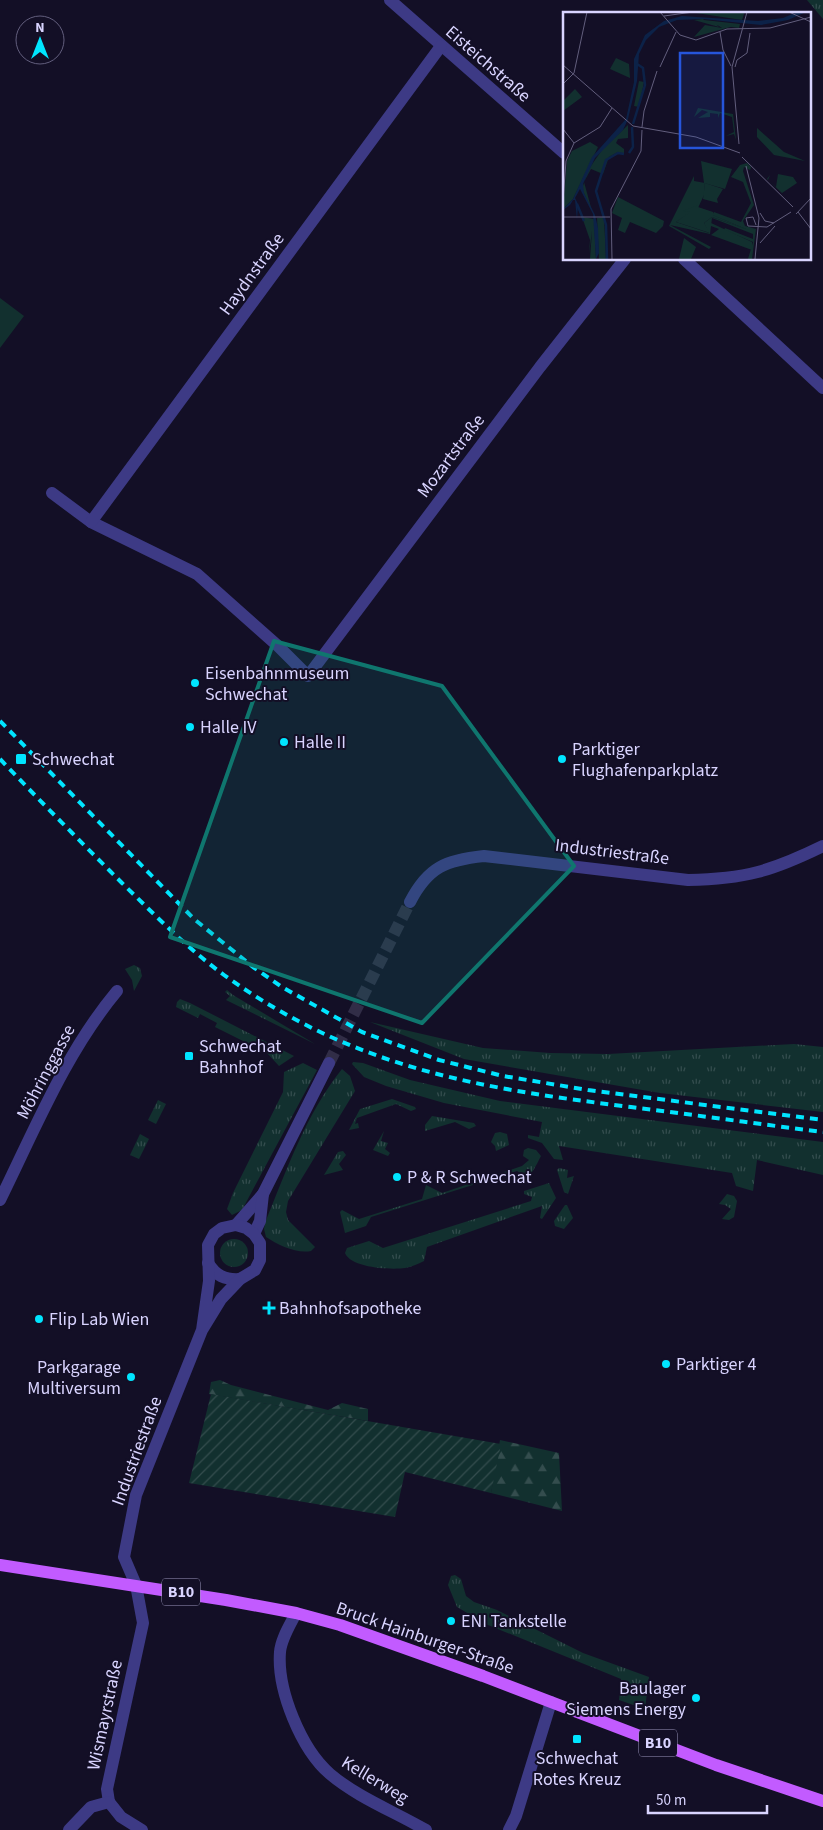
<svg xmlns="http://www.w3.org/2000/svg" width="823" height="1830" font-family="'Source Sans 3',sans-serif">
<style>
.grass{fill:url(#grass-tufts)}
.forest{fill:url(#forest-firs)}
.garden{fill:url(#garden-furrows)}
.pitch{fill:#12302f}
.lines{fill:none;stroke-linecap:round;stroke-linejoin:round}
.street-tunnel{stroke:#312d47;stroke-width:12;stroke-dasharray:12 6;stroke-linecap:butt}
.street{stroke:#3d3a85;stroke-width:12}
.primary{stroke:#c25bff;stroke-width:12}
.rail{stroke:#00e5ff;stroke-width:4;stroke-dasharray:8 6;stroke-linecap:butt}
.marked{fill:#0f766e;fill-opacity:0.2;stroke:#0f766e;stroke-width:4;stroke-linejoin:round}
.poi-dot{fill:#00e5ff;stroke:#130f26;stroke-width:2}
.labels{text-anchor:middle;dominant-baseline:central;stroke-width:4;stroke-linejoin:round;paint-order:stroke}
.shield{fill:#130f26;stroke:#9e99be;stroke-width:1}
.shield-label{font-size:16px;font-weight:bold;fill:#d9d4ff}
.street-label{font-size:18px;fill:#d9d4ff;stroke:#130f26}
.poi-label{font-size:18px;fill:#d9d4ff;stroke:#130f26;text-anchor:start}
.inset-river{fill:none;stroke:#0c2248;stroke-width:2.5}
.inset-road{fill:none;stroke:#625e7d;stroke-width:1}
.view{fill:#2655da;fill-opacity:0.15;stroke:#2655da;stroke-width:2.5}
.inset-edge{fill:none;stroke:#d9d4ff;stroke-width:2.5}
</style>
<defs>
<pattern id="grass-tufts" width="24" height="20" patternUnits="userSpaceOnUse" patternTransform="scale(1.25)"><rect width="24" height="20" fill="#12302f"/><path d="M3 7l-1-3M5 7V3M7 7l1-3M15 17l-1-3M17 17v-4M19 17l1-3" fill="none" stroke="#344d4e"/></pattern>
<pattern id="forest-firs" width="22" height="20" patternUnits="userSpaceOnUse" patternTransform="scale(1.25)"><rect width="22" height="20" fill="#12302f"/><path d="M5 1l3.5 6h-7zM16 11l3.5 6h-7z" fill="#344d4e"/></pattern>
<pattern id="garden-furrows" width="10" height="10" patternUnits="userSpaceOnUse" patternTransform="scale(1.25)"><rect width="10" height="10" fill="#12302f"/><path d="M-1 1l2-2M0 10L10 0M9 11l2-2" fill="none" stroke="#344d4e"/></pattern>
</defs>
<rect width="100%" height="100%" fill="#130f26"/>
<!-- grass -->
<g class="grass">
<polygon points="807,0 823,0 823,19"/>
<polygon points="134,965 140,968 142,976 134,991 132,980 125,969"/>
<polygon points="227,990 233,995 315,1044 226,1000 230,996 225,992"/>
<polygon points="180,999 190,1003 294,1056 279,1066 267,1053 215,1027 217,1023 200,1014 198,1018 176,1007 177,1002"/>
<polygon points="370,1022 483,1048 550,1053 608,1054 794,1044 823,1047 823,1112 660,1093 464,1059"/>
<polygon points="353,1062 363,1063 410,1080 500,1101 823,1142 823,1175 757,1160 753,1191 736,1186 732,1173 559,1146 563,1160 554,1159 542,1143 528,1138 528,1135 539,1137 542,1122 444,1103 386,1086 364,1077 352,1064"/>
<polygon points="303,1063 317,1070 242,1210 232,1215 227,1209 233,1193 283,1092 284,1072"/>
<path d="M 342,1069 L 350,1076 L 355,1091 L 288,1201 L 286,1212 L 288,1220 L 315,1247 L 311,1251 C 297,1254 278,1245 266,1237 L 264,1229 L 265,1223 C 287,1169 306,1114 342,1069 Z"/>
<polygon points="392,1099 415,1107 416,1109 411,1111 396,1104 357,1118 355,1124 358,1123 359,1128 349,1130 360,1109"/>
<polygon points="158,1100 166,1104 156,1124 148,1120"/>
<polygon points="432,1116 474,1123 476,1126 469,1129 455,1122 425,1131 425,1125"/>
<polygon points="384,1131 381,1141 388,1143 385,1149 390,1153 388,1156 373,1150"/>
<polygon points="500,1132 507,1134 509,1145 496,1151 495,1146 491,1142 495,1133"/>
<polygon points="140,1134 149,1139 139,1159 130,1155"/>
<path d="M 528,1148 L 536,1150 L 541,1156 C 536,1165 531,1179 520,1180 L 523,1174 L 517,1171 L 371,1217 L 366,1226 L 345,1233 L 340,1212 L 342,1210 L 359,1219 L 422,1199 L 426,1185 L 442,1193 L 522,1166 L 529,1160 L 523,1156 L 524,1150 Z"/>
<polygon points="343,1151 346,1155 339,1164 343,1170 324,1175 338,1152"/>
<polygon points="559,1168 568,1170 567,1178 574,1176 568,1194 564,1192 557,1170"/>
<path d="M 549,1183 L 556,1198 L 542,1219 L 540,1218 L 542,1206 L 427,1247 L 424,1261 C 418,1264 411,1267 405,1268 C 391,1270 351,1268 345,1253 L 347,1248 L 369,1241 L 383,1248 L 531,1201 L 532,1197 L 524,1194 L 524,1191 Z"/>
<polygon points="727,1194 734,1196 737,1201 734,1217 729,1220 722,1219 731,1209 725,1205 719,1204"/>
<polygon points="565,1205 567,1205 573,1218 564,1229 555,1226 554,1221"/>
<circle cx="234" cy="1253" r="14"/>
<polygon points="455,1575 461,1579 466,1596 474,1602 497,1610 583,1653 649,1677 645,1709 619,1700 621,1679 488,1625 457,1607 448,1585 451,1576"/>
</g>
<!-- forest -->
<g class="forest">
<polygon points="220,1380 231,1385 328,1410 342,1403 368,1409 368,1421 209,1394 211,1382"/>
<polygon points="500,1440 559,1453 562,1511 491,1493"/>
</g>
<!-- garden -->
<polygon class="garden" points="211,1394 501,1444 491,1493 405,1472 395,1517 189,1483"/>
<!-- pitch -->
<polygon class="pitch" points="0,298 24,316 0,348"/>
<g class="lines">
<!-- street-tunnel -->
<polyline class="street-tunnel" points="329,1063 410,902"/>
<!-- street -->
<g class="street">
<polyline points="390,0 564,153"/>
<polyline points="684,259 823,388"/>
<polyline points="52,493 91,522 197,574 278,646 308,676 540,367 625,259"/>
<polyline points="91,522 441,46"/>
<path d="M 410,902 C 428,867 446,860 484,856 L 688,880 C 745,879 772,871 823,846"/>
<path d="M 0,1200 C 35,1129 66,1052 117,991"/>
<polyline points="236,1225 263,1194 329,1063"/>
<polyline points="254,1234 260,1221 263,1194"/>
<path d="M 208,1263 C 216,1276 225,1280 240,1279"/>
<path d="M 296,1613 C 290,1625 281,1639 280,1652 C 277,1690 301,1749 330,1774 C 357,1797 395,1812 426,1830"/>
<polyline points="109,1802 107,1789 143,1623 136,1585 124,1557 136,1495 202,1330 221,1299 240,1279 255,1270 260,1260 260,1243 254,1234 246,1228 236,1225 222,1228 214,1234 208,1245 209,1281 202,1330"/>
<polyline points="109,1802 121,1817 142,1830"/>
<polyline points="69,1830 91,1807 109,1802"/>
<polyline points="509,1830 516,1816 551,1702"/>
</g>
<!-- primary -->
<polyline class="primary" points="0,1565 226,1600 296,1613 340,1625 483,1676 716,1765 823,1801"/>
<!-- rail -->
<g class="rail">
<polyline points="0,721 194,919 253,967 282,987 362,1032 439,1060 503,1076 588,1090 823,1120"/>
<path d="M 0,759 C 40,801 81,842 122,883 C 155,915 187,948 224,975 C 354,1068 476,1088 631,1107 C 695,1115 759,1124 823,1132"/>
</g>
</g>
<!-- marked area -->
<path class="marked" d="M 274,641 L 442,686 L 574,866 L 422,1023 L 170,937 Z"/>
<!-- markers -->
<g class="poi-dot">
<circle cx="195" cy="683" r="5"/>
<circle cx="190" cy="727" r="5"/>
<circle cx="284" cy="742" r="5"/>
<rect x="15" y="753" width="12" height="12" rx="2.5"/>
<circle cx="562" cy="759" r="5"/>
<rect x="184" y="1051" width="10" height="10" rx="2.5"/>
<circle cx="397" cy="1177" r="5"/>
<path d="M266.5 1300.5h5v5h5v5h-5v5h-5v-5h-5v-5h5z"/>
<circle cx="39" cy="1319" r="5"/>
<circle cx="666" cy="1364" r="5"/>
<circle cx="131" cy="1377" r="5"/>
<circle cx="451" cy="1621" r="5"/>
<circle cx="696" cy="1698" r="5"/>
<rect x="572" y="1734" width="10" height="10" rx="2.5"/>
</g>
<g class="labels">
<!-- shield labels -->
<g class="shield">
<rect x="162" y="1578.5" width="38" height="27" rx="4"/>
<rect x="639" y="1729.5" width="38" height="27" rx="4"/>
</g>
<g class="shield-label">
<text x="181" y="1592">B10</text>
<text x="658" y="1743">B10</text>
</g>
<!-- street labels -->
<g class="street-label">
<text transform="translate(488 64) rotate(41)">Eisteichstraße</text>
<text transform="translate(252 274) rotate(-54)">Haydnstraße</text>
<text transform="translate(451 456) rotate(-53)">Mozartstraße</text>
<text transform="translate(612 852) rotate(7)">Industriestraße</text>
<text transform="translate(46 1072) rotate(-62)">Möhringgasse</text>
<text transform="translate(137 1451) rotate(-70)">Industriestraße</text>
<text transform="translate(425 1638) rotate(19)">Bruck Hainburger-Straße</text>
<text transform="translate(105 1715) rotate(-78)">Wismayrstraße</text>
<text transform="translate(375 1780) rotate(31)">Kellerweg</text>
</g>
<!-- poi labels -->
<g class="poi-label">
<text x="205" y="673">Eisenbahnmuseum<tspan x="205" dy="21">Schwechat</tspan></text>
<text x="200" y="727">Halle IV</text>
<text x="294" y="742">Halle II</text>
<text x="572" y="749">Parktiger<tspan x="572" dy="21">Flughafenparkplatz</tspan></text>
<text x="32" y="759">Schwechat</text>
<text x="199" y="1046">Schwechat<tspan x="199" dy="21">Bahnhof</tspan></text>
<text x="407" y="1177">P &amp; R Schwechat</text>
<text x="279" y="1308">Bahnhofsapotheke</text>
<text x="49" y="1319">Flip Lab Wien</text>
<text x="676" y="1364">Parktiger 4</text>
<text x="121" y="1367" text-anchor="end">Parkgarage<tspan x="121" dy="21">Multiversum</tspan></text>
<text x="461" y="1621">ENI Tankstelle</text>
<text x="686" y="1688" text-anchor="end">Baulager<tspan x="686" dy="21">Siemens Energy</tspan></text>
<text x="577" y="1758" text-anchor="middle">Schwechat<tspan x="577" dy="21">Rotes Kreuz</tspan></text>
</g>
</g>
<!-- overview -->
<g transform="translate(563 12)">
<rect width="248" height="248" fill="#130f26"/>
<path d="M 151,0 L 180,0 L 181,2 L 179,8 L 133,1 ZM 140,7 L 141,8 L 177,12 L 176,16 L 154,13 L 156,15 L 131,8 ZM 135,96 L 170,102 L 173,128 L 171,122 L 163,124 L 171,120 L 169,105 L 157,101 L 155,106 L 155,102 L 147,101 L 147,105 L 135,106 L 145,100 L 139,98 L 131,105 ZM 65,113 L 65,126 L 55,127 L 53,131 L 61,137 L 61,142 L 55,140 L 46,145 L 40,162 L 28,157 L 21,170 L 29,199 L 19,177 L 25,158 L 39,138 ZM 194,116 L 221,140 L 242,149 L 211,143 L 194,125 ZM 27,130 L 35,135 L 10,187 L 0,197 L 4,149 L 9,139 ZM 184,151 L 188,155 L 187,158 L 181,155 L 180,159 L 191,193 L 180,209 L 182,214 L 193,217 L 189,247 L 185,247 L 190,230 L 161,218 L 162,216 L 190,227 L 190,222 L 149,206 L 147,222 L 107,213 L 148,235 L 146,237 L 106,214 L 131,164 L 131,169 L 142,171 L 141,183 L 135,196 L 113,210 L 146,221 L 141,211 L 149,205 L 183,217 L 149,203 L 151,200 L 178,210 L 188,191 L 180,170 L 168,165 L 177,153 ZM 215,162 L 230,165 L 234,171 L 219,181 L 204,167 L 207,163 L 205,168 L 213,175 ZM 55,185 L 101,209 L 100,214 L 93,221 L 67,210 L 62,221 L 55,218 L 59,206 L 49,201 ZM 19,205 L 31,207 L 33,247 L 27,247 L 29,219 L 26,242 L 27,228 Z" fill="#12302f"/>
<path d="M 153,12 L 171,14 L 131,25 L 142,13 L 159,16 ZM 142,171 L 160,177 L 154,187 L 155,191 L 140,187 ZM 136,193 L 135,195 L 150,200 L 150,203 L 185,218 L 149,205 L 141,211 L 147,221 L 113,210 L 127,200 L 120,199 ZM 148,211 L 189,230 L 189,238 L 148,223 L 156,217 L 148,214 Z" fill="#12302f"/>
<path d="M 12,77 L 19,85 L 0,99 L 0,89 ZM 138,149 L 169,157 L 162,177 L 141,171 Z" fill="#12302f"/>
<path d="M 76,69 L 81,70 L 76,95 L 71,94 ZM 41,205 L 43,247 L 36,247 L 34,206 ZM 121,226 L 133,235 L 128,247 L 116,247 Z" fill="#12302f"/>
<path d="M 53,46 L 66,52 L 67,66 L 47,57 Z" fill="#12302f"/>
<path d="M 234,0 L 243,0 L 225,8 L 198,13 L 140,7 L 114,8 L 96,15 L 83,28 L 76,42 L 74,69 L 65,107 L 60,118 L 32,146 L 20,172 L 21,181 L 32,203 L 35,216 L 36,241 L 33,247 L 30,202 L 17,177 L 12,186 L 15,192 L 14,208 L 12,188 L 10,188 L 7,193 L 0,198 L 0,197 L 10,187 L 29,145 L 63,107 L 71,70 L 71,47 L 82,23 L 101,9 L 119,4 L 195,9 L 220,6 Z" fill="#0c2248"/>
<path class="inset-river" d="M 70,112 L 82,73 L 80,56 L 74,52M 66,141 L 70,135 L 69,115M 14,192 L 21,209M 44,247 L 43,213 L 33,179 L 43,148 L 55,141 L 61,142"/>
<path class="inset-road" d="M 97,0 L 117,23 L 133,28 L 164,17 L 207,16 L 248,5M 226,0 L 248,10M 101,4 L 130,0M 157,20 L 160,38 L 168,54M 0,53 L 70,114 L 133,125 L 177,141M 97,55 L 113,20M 172,55 L 174,48 L 184,41 L 187,21M 11,61 L 24,0M 0,72 L 11,61M 79,115 L 81,99 L 94,59M 0,117 L 11,131 L 3,149 L 0,189M 11,131 L 37,115 L 49,96M 176,132 L 169,55 L 184,0M 179,145 L 230,195M 183,154 L 196,206 L 192,247M 235,200 L 248,217M 197,201 L 202,209 L 211,211M 233,202 L 248,186M 0,205 L 47,205M 193,213 L 190,205 L 183,206 L 185,214 L 204,215 L 228,200M 197,231 L 212,214M 49,247 L 48,197 L 78,139 L 79,118"/>
<path class="view" d="M 117,41 L 160,41 L 160,136 L 117,136 Z"/>
<rect width="248" height="248" class="inset-edge"/>
</g>
<!-- north arrow -->
<g transform="translate(40 40)"><circle r="24" fill="#130f26" stroke="#625e7d"/>
<path d="M0-4L9 19L0 12L-9 19Z" fill="#00e5ff"/>
<text y="-8" font-size="14" font-weight="bold" text-anchor="middle" fill="#d9d4ff">N</text>
</g>
<!-- scale -->
<path d="M648 1805v8h119v-8" fill="none" stroke="#d9d4ff" stroke-width="2.5"/>
<text x="656" y="1805" font-size="15" fill="#d9d4ff" stroke="#130f26" stroke-width="4" paint-order="stroke">50 m</text>
</svg>
